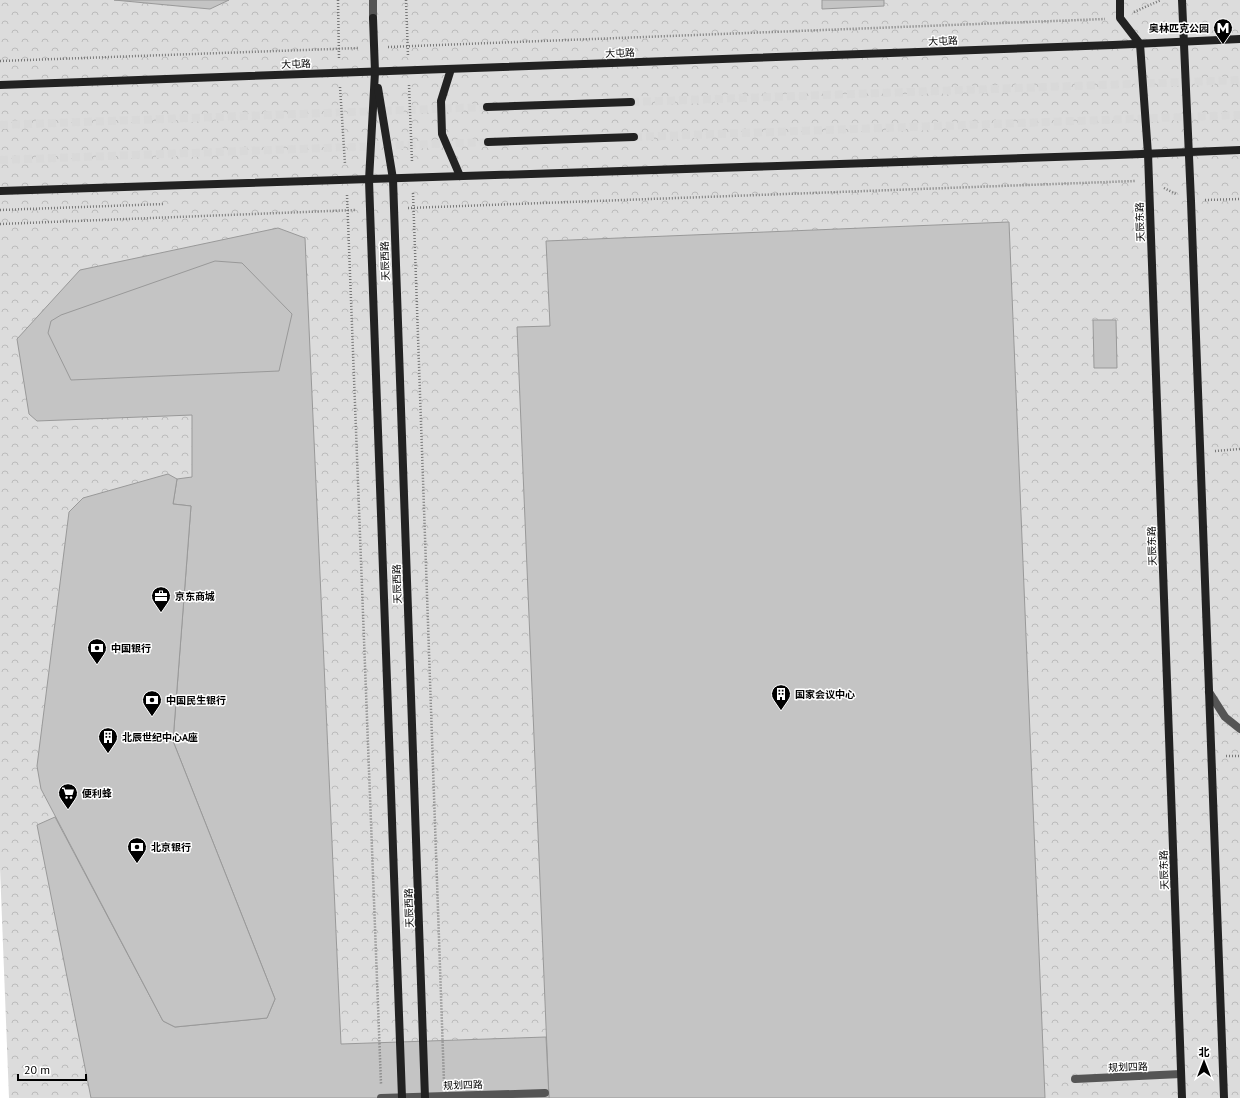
<svg xmlns="http://www.w3.org/2000/svg" width="1240" height="1098" font-family="'PT Sans','Noto Sans SC',sans-serif">
<style>
.park{fill:url(#park-crowns)}
.building{fill:#c4c4c4;stroke:#999}
.lines{fill:none;stroke-linecap:round;stroke-linejoin:round}
.secondary-tunnel{stroke:#d9d9d9;stroke-width:8;stroke-dasharray:8 4;stroke-linecap:butt}
.path{stroke:#777;stroke-width:2.5;stroke-dasharray:1 2;stroke-linecap:butt}
.lane{stroke:#555;stroke-width:8}
.street{stroke:#555;stroke-width:8}
.secondary{stroke:#222;stroke-width:8}
.labels{text-anchor:middle;dominant-baseline:central;stroke-width:3;stroke-linejoin:round;paint-order:stroke}
.poi-label{font-size:10px;font-weight:bold;fill:#000;stroke:#fff;text-anchor:start}
.street-label{font-size:10px;fill:#000;stroke:#fff}
</style>
<defs>
<pattern id="park-crowns" width="20" height="18" patternUnits="userSpaceOnUse"><rect width="20" height="18" fill="#dcdcdc"/><path d="M2 6a3 3 0 1 1 6 0M12 15a3 3 0 1 1 6 0" fill="none" stroke="#bbb"/></pattern>
</defs>
<rect width="100%" height="100%" fill="#fff"/>
<!-- park -->
<polygon class="park" points="0,0 1240,0 1240,1098 9,1098 0,868"/>
<!-- building -->
<g class="building">
<polygon points="114,0 229,0 210,9"/>
<polygon points="822,0 884,0 884,6 822,9"/>
<polygon points="1009,222 1045,1098 549,1098 517,327 550,326 546,241"/>
<polygon points="278,228 305,238 341,1044 546,1037 549,1098 91,1098 37,825 55,817 163,1021 175,1027 267,1018 275,999 173,741 191,506 173,504 177,479 192,477 192,415 37,421 29,414 17,339 80,270"/>
<polygon points="215,261 242,263 292,314 279,371 71,380 48,333 51,321 61,315"/>
<polygon points="1093,320 1116,320 1117,368 1094,368"/>
<polygon points="168,474 177,479 173,504 191,506 173,741 275,999 267,1018 175,1027 163,1021 41,789 37,766 69,512 83,498"/>
</g>
<g class="lines">
<!-- secondary-tunnel -->
<g class="secondary-tunnel">
<polyline points="631,102 1240,80"/>
<polyline points="0,125 487,107"/>
<polyline points="634,137 1240,115"/>
<polyline points="0,160 488,142"/>
</g>
<!-- path -->
<g class="path">
<polyline points="338,0 339,58"/>
<polyline points="406,0 408,56"/>
<polyline points="1134,12 1161,0"/>
<polyline points="388,47 1105,19"/>
<polyline points="0,61 359,48"/>
<polyline points="409,85 412,162"/>
<polyline points="340,87 345,164"/>
<polyline points="1164,188 1176,194"/>
<polyline points="413,193 444,1082"/>
<polyline points="347,195 381,1084"/>
<polyline points="1205,200 1240,199"/>
<polyline points="408,208 1135,181"/>
<polyline points="0,210 164,204"/>
<polyline points="0,224 355,210"/>
<polyline points="1215,451 1240,449"/>
<polyline points="1226,756 1240,756"/>
</g>
<!-- lane -->
<g class="lane">
<polyline points="1209,692 1225,717 1240,729"/>
<polyline points="1075,1079 1181,1074"/>
<polyline points="381,1098 545,1093"/>
</g>
<!-- street -->
<polyline class="street" points="373,0 373,18"/>
<!-- secondary -->
<g class="secondary">
<polyline points="1120,0 1120,18 1140,44 1148,154 1182,1098"/>
<polyline points="1182,0 1191,201 1224,1098"/>
<polyline points="373,18 375,72 369,180 370,209 402,1098"/>
<polyline points="451,69 441,101 442,134 460,176"/>
<polyline points="0,85 1113,45 1240,39"/>
<polyline points="378,88 393,179 425,1098"/>
<polyline points="487,107 631,102"/>
<polyline points="488,142 634,137"/>
<polyline points="0,191 1117,155 1240,150"/>
</g>
</g>
<!-- icons -->
<defs>
<g id="metro-pin" transform="scale(1)"><path d="M0 17L-7.5 6A9.5 9.5 0 1 1 7.5 6Z" fill="#000" stroke="#fff"/><path d="M-5.5 5V-5H-3L0 0L3-5H5.5V5H3V-.5L0 4L-3-.5V5Z" fill="#fff"/></g>
<g id="office-pin" transform="scale(1)"><path d="M0 17L-7.5 6A9.5 9.5 0 1 1 7.5 6Z" fill="#000" stroke="#fff"/><path d="M-6-3h4V-5.5h4V-3h4V5H-6ZM-1-4.5V-3h2v-1.5ZM-6 0V1H6V0Z" fill="#fff"/></g>
<g id="bank-pin" transform="scale(1)"><path d="M0 17L-7.5 6A9.5 9.5 0 1 1 7.5 6Z" fill="#000" stroke="#fff"/><path d="M-6-4H6V4H-6ZM0-2.3a2.3 2.3 0 1 0 0 4.6a2.3 2.3 0 1 0 0-4.6Z" fill="#fff"/></g>
<g id="building-pin" transform="scale(1)"><path d="M0 17L-7.5 6A9.5 9.5 0 1 1 7.5 6Z" fill="#000" stroke="#fff"/><path d="M-4-6H4V6H1V3H-1V6H-4ZM-2.5-4.3h1.7v1.8h-1.7ZM.8-4.3h1.7v1.8H.8ZM-2.5-1h1.7V.8h-1.7ZM.8-1h1.7V.8H.8Z" fill="#fff"/></g>
<g id="supermarket-pin" transform="scale(1)"><path d="M0 17L-7.5 6A9.5 9.5 0 1 1 7.5 6Z" fill="#000" stroke="#fff"/><path d="M-6-5.5h2.5l.6 2H6L4.5 2H-2.5L-4.4-4H-6ZM-1.5 3.2a1.3 1.3 0 1 0 .1 0ZM3 3.2a1.3 1.3 0 1 0 .1 0Z" fill="#fff"/></g>
</defs>
<g fill-rule="evenodd">
<use href="#metro-pin" x="1223" y="28"/>
<use href="#office-pin" x="161" y="596"/>
<use href="#bank-pin" x="97" y="648"/>
<use href="#building-pin" x="781" y="694"/>
<use href="#bank-pin" x="152" y="700"/>
<use href="#building-pin" x="108" y="737"/>
<use href="#supermarket-pin" x="68" y="793"/>
<use href="#bank-pin" x="137" y="847"/>
</g>
<g class="labels">
<!-- poi labels -->
<g class="poi-label">
<text x="1209" y="28" text-anchor="end">奥林匹克公园</text>
<text x="175" y="596">京东商城</text>
<text x="111" y="648">中国银行</text>
<text x="795" y="694">国家会议中心</text>
<text x="166" y="700">中国民生银行</text>
<text x="122" y="737">北辰世纪中心A座</text>
<text x="82" y="793">便利蜂</text>
<text x="151" y="847">北京银行</text>
</g>
<!-- street labels -->
<g class="street-label">
<text transform="translate(943 41) rotate(-2)">大屯路</text>
<text transform="translate(620 53) rotate(-2)">大屯路</text>
<text transform="translate(296 64) rotate(-2)">大屯路</text>
<text transform="translate(1140 222) rotate(-92)">天辰东路</text>
<text transform="translate(385 261) rotate(-92)">天辰西路</text>
<text transform="translate(1152 546) rotate(-92)">天辰东路</text>
<text transform="translate(397 584) rotate(-92)">天辰西路</text>
<text transform="translate(1164 870) rotate(-92)">天辰东路</text>
<text transform="translate(409 908) rotate(-92)">天辰西路</text>
<text transform="translate(1128 1067) rotate(-2)">规划四路</text>
<text transform="translate(463 1085) rotate(-2)">规划四路</text>
</g>
</g>
<!-- north arrow -->
<g transform="translate(1204 1062)" stroke="#ffffff" stroke-width="3" paint-order="stroke">
<path d="M0-3L7 15L0 10L-7 15Z" fill="#000000"/>
<text y="-6" font-size="11" font-weight="bold" text-anchor="middle" fill="#000000">北</text>
</g>
<!-- scale -->
<path d="M18 1074v6h68v-6" fill="none" stroke="#000000" stroke-width="2"/>
<text x="24" y="1074" font-size="12" fill="#000000" stroke="#ffffff" stroke-width="3" paint-order="stroke">20 m</text>
</svg>
